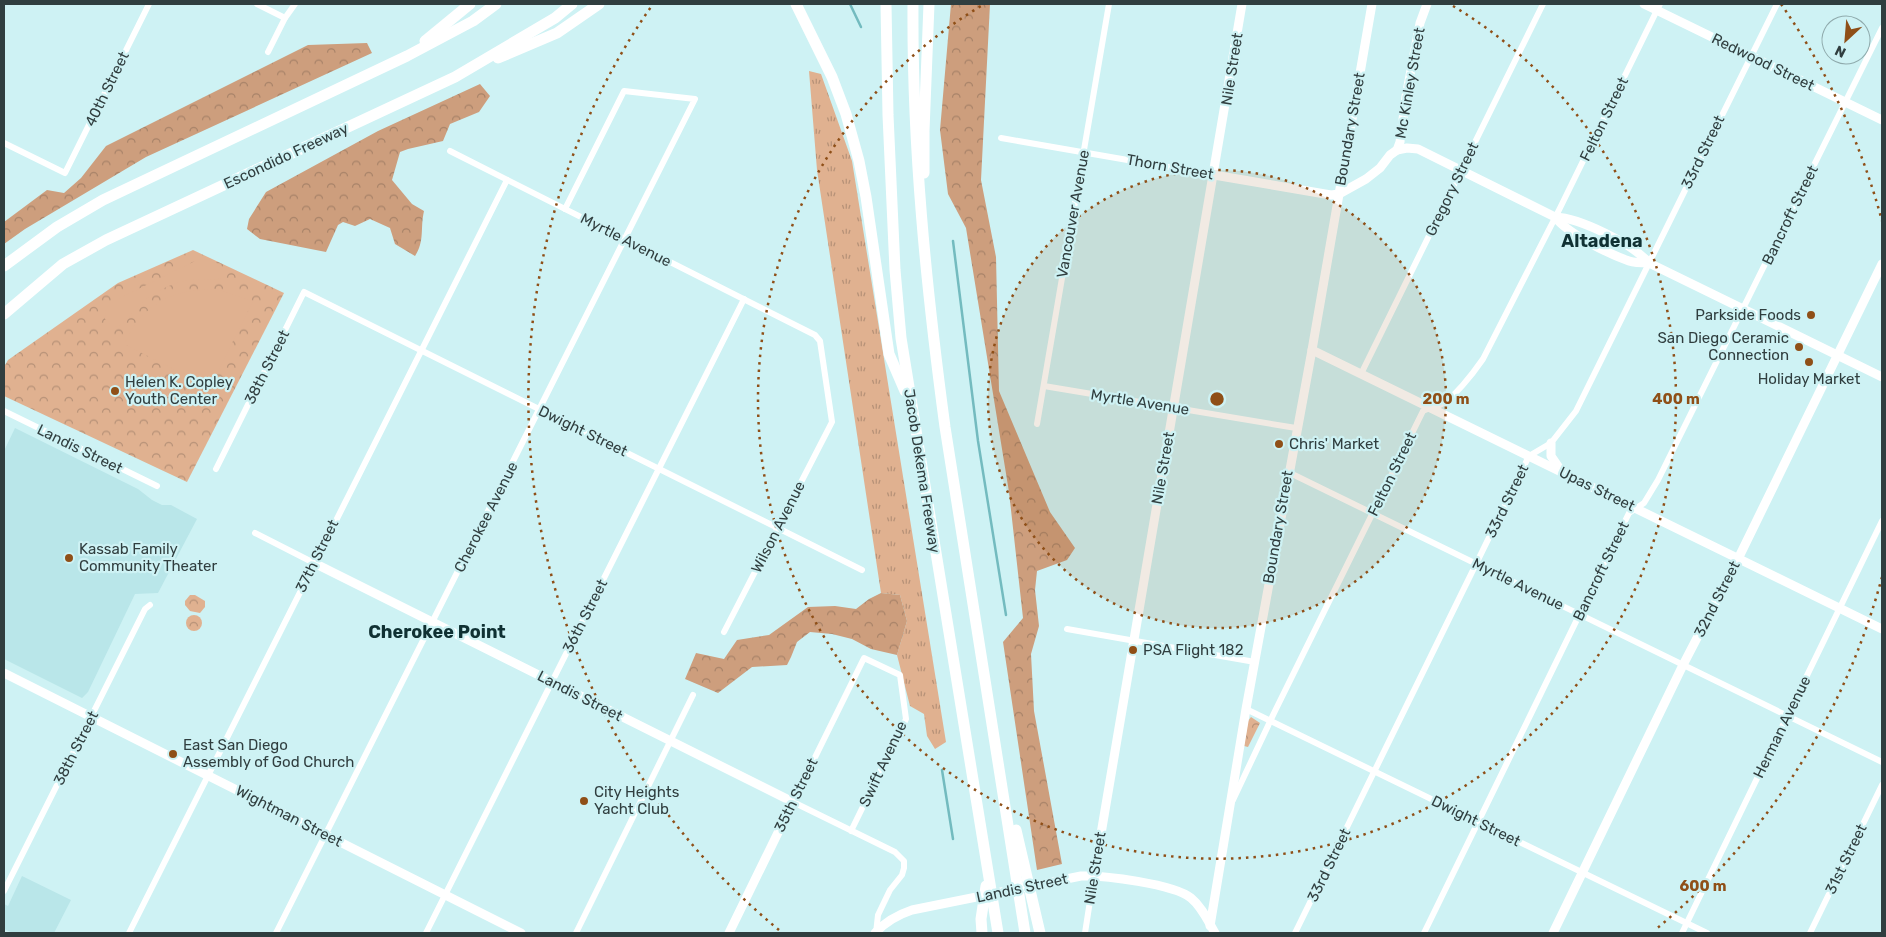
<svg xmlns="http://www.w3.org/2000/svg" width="1886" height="937" font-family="Rubik,sans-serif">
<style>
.built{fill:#b9e6e9}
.grass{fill:url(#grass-tufts)}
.forest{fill:url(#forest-crowns)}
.park{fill:url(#park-crowns)}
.pitch{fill:#e0b190}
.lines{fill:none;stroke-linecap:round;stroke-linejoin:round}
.stream{stroke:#73bbbf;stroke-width:2.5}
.street{stroke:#fff;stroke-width:6}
.secondary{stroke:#fff;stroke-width:9}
.highway{stroke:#fff;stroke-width:11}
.ring{fill:none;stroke:#8f4f17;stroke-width:2.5;stroke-dasharray:2.5 5}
.poi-dot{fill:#8f4f17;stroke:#cef2f4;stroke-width:2}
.labels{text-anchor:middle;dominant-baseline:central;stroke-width:4.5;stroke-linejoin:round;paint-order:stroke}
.street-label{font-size:15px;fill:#303e3f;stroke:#cef2f4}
.poi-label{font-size:15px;fill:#303e3f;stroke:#cef2f4;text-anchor:start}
.quarter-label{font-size:18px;font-weight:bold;fill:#103133;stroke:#cef2f4}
.centre{fill:#8f4f17;stroke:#cef2f4;stroke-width:2.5}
.ring-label{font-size:15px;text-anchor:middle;font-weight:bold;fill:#8f4f17;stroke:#cef2f4;stroke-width:4.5;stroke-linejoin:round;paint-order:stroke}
</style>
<defs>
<pattern id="grass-tufts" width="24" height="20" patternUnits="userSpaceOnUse" patternTransform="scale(1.25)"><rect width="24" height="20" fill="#e0b190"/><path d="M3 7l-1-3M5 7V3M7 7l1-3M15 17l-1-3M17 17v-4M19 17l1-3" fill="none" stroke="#b69177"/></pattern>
<pattern id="forest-crowns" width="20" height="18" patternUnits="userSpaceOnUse" patternTransform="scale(1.25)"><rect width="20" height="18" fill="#cd9e7d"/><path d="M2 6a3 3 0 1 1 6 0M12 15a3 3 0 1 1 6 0" fill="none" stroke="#a78268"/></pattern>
<pattern id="park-crowns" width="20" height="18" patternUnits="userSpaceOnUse" patternTransform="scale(1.25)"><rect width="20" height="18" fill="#e0b190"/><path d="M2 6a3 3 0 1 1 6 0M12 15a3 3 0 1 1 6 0" fill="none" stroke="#b69177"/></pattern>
</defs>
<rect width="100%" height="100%" fill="#cef2f4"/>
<!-- built -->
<g class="built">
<polygon points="15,428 138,489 152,500 162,505 171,505 197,519 158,593 135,594 88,692 82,698 4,659 4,451"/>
<polygon points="22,876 71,900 54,933 13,933 4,929 4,904 8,906"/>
</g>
<!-- grass -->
<polygon class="grass" points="809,71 821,74 852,161 946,742 935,749 927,736 924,714 910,706 897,655 907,621 900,595 881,593 817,170"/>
<!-- forest -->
<g class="forest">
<polygon points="951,4 990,4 981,180 996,257 999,391 1050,512 1075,548 1067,560 1037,571 1035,590 1039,626 1031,654 1034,711 1062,864 1037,870 1003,642 1023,618 1009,492 966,228 948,194 940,130"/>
<polygon points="367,43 372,53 146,157 25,229 4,244 4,222 47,190 64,193 81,178 106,146 308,45"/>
<path d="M 480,84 L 490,96 L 479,112 L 450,124 L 443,141 L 408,149 L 400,152 L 392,180 L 412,204 L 424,211 C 420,228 425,241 415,256 L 395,244 L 390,228 L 370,219 L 355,226 L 343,222 L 338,225 L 326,252 L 260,239 L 247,229 L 249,219 L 266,192 L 378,131 Z"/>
<polygon points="881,593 900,595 907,621 897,655 871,649 852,639 832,634 810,632 797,642 791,657 787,665 752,667 718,693 685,679 696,653 724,659 737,640 769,635 808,607 835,606 856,609 869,599"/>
</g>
<!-- park -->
<g class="park">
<polygon points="193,250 284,293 187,482 4,396 4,367 8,360 118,283"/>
<polygon points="190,595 195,595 205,601 205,607 200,613 190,611 185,605 185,601"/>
<circle cx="194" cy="623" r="8"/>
<polygon points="1251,717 1260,723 1248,747 1244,746 1248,721"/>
</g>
<!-- pitch -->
<g class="pitch">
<path d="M 208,259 L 219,264 L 226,270 L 226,275 C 214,283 212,279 200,279 C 183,279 166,286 152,295 C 146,299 139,305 134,311 C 125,321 118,335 105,319 L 106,307 L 116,300 L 197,260 Z"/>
<path d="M 217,289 L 253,301 L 215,377 L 201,383 L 124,344 C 129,336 134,324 141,317 C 163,294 186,290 217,289 Z"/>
</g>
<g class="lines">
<!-- stream -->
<g class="stream">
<polyline points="850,4 861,27"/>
<polyline points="953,241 978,441 1006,615"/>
<polyline points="942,770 953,839"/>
</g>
<!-- street -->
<g class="street">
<polyline points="257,4 285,18"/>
<polyline points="268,52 285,18 295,4"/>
<polyline points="1001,138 1214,175"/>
<polyline points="4,143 65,173 149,4"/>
<polyline points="450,151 815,335 820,341 832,422 724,632"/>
<polyline points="1361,374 1543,4"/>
<polyline points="1044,386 1296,428"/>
<polyline points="4,411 157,486"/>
<polyline points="1037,424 1109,4"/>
<polyline points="216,469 304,292 862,570"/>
<polyline points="1288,472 1882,762"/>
<polyline points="255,533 314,563"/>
<polyline points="1067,629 1255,662"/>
<polyline points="1246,709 1707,933"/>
<path d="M 1233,800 L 1275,711 L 1423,411 C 1428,408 1432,408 1438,406 C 1453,400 1474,372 1483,359 L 1560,208 L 1660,4"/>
<polyline points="851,831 906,719 900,675 864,658 793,802 895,852 904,861 904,868 902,875 890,890 878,915 876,933"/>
<polyline points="4,891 145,609 150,605"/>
<polyline points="129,933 507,180"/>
<polyline points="276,933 695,99 624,91 565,209"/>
<polyline points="426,933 744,299"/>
<polyline points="576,933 693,695"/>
<polyline points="1085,933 1094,875"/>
<polyline points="1295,933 1529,456 1551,443 1576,411 1777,4"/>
<polyline points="1424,933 1629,513 1644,503 1658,480 1882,28"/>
<polyline points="1682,933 1882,521"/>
<polyline points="1810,933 1882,785"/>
</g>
<!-- secondary -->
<g class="secondary">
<polyline points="1644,4 1882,120"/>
<path d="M 1397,150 L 1407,148 L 1418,149 L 1555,217 C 1580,218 1633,244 1649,263"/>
<polyline points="1214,175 1331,195 1339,194 1366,179 1380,168 1390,155 1397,150 1400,142 1406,96 1420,23 1427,4"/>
<path d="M 1555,217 C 1568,234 1609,254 1629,261 C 1635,263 1642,263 1649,263 L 1882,377"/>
<polyline points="1312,350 1882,629"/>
<polyline points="1551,443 1551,456 1562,472"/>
<polyline points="314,563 793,802 729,933"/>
<polyline points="4,673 521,933"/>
<path d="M 1094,875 C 1141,584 1195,295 1242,4"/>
<polyline points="1210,926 1246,709 1312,350 1372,4"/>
<path d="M 875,933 C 886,921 897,915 912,910 L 1081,876 C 1103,875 1174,884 1191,898 C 1202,907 1208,921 1215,933"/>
<polyline points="1553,933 1683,665 1738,559 1882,264"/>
</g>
<!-- highway -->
<g class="highway">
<polyline points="796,4 832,77 846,114 859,161 866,197 889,354 905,391"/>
<polyline points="886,4 888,115 895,270 901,338 998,933"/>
<path d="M 913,4 C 912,146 926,286 945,427 L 1025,933"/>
<polyline points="425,41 470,4"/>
<polyline points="498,58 557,33 599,4"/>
<polyline points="924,173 924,131 929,4"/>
<polyline points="4,266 57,227 103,200 407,56 473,21 496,4"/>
<polyline points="4,314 63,264 106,240 455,77 555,18 572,4"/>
<polyline points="1016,830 1040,933"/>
<polyline points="982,933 981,919 986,886"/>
</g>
</g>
<!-- distance rings -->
<circle cx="1217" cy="399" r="229" fill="#8f4f17" fill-opacity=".12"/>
<g class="ring">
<circle cx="1217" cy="399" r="229"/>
<path d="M1453 6A459 459 0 1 1 981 6"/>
<path d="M1882 577A688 688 0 0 1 1655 930M779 930A688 688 0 0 1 653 4M1781 4A688 688 0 0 1 1882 221"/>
</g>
<!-- markers -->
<g class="poi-dot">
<circle cx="1811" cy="315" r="5"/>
<circle cx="1799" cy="347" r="5"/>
<circle cx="1809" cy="362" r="5"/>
<circle cx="115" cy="391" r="5"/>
<circle cx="1279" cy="444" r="5"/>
<circle cx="69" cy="558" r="5"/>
<circle cx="1133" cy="650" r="5"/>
<circle cx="173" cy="754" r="5"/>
<circle cx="584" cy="801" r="5"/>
</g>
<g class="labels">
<!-- street labels -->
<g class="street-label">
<text transform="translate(1763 62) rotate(26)">Redwood Street</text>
<text transform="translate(1232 69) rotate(-81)">Nile Street</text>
<text transform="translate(1410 83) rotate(-80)">Mc Kinley Street</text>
<text transform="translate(107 89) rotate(-64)">40th Street</text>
<text transform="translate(1604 119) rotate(-64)">Felton Street</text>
<text transform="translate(1350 129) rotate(-80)">Boundary Street</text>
<text transform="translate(1703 152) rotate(-64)">33rd Street</text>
<text transform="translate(286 156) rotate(-25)">Escondido Freeway</text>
<text transform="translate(1170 167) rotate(10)">Thorn Street</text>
<text transform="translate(1452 189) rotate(-64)">Gregory Street</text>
<text transform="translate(1073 214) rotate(-80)">Vancouver Avenue</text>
<text transform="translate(1790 215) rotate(-64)">Bancroft Street</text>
<text transform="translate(626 240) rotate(27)">Myrtle Avenue</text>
<text transform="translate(267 367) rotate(-63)">38th Street</text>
<text transform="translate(1140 402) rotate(9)">Myrtle Avenue</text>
<text transform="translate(583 431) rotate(26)">Dwight Street</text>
<text transform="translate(80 449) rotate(26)">Landis Street</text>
<text transform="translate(1163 468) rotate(-80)">Nile Street</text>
<text transform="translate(922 471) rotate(81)">Jacob Dekema Freeway</text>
<text transform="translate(1392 474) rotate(-64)">Felton Street</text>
<text transform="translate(1597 489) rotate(26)">Upas Street</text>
<text transform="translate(1507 501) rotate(-64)">33rd Street</text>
<text transform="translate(486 517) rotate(-63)">Cherokee Avenue</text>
<text transform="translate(778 527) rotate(-63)">Wilson Avenue</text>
<text transform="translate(1278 527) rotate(-80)">Boundary Street</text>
<text transform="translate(317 556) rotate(-64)">37th Street</text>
<text transform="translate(1601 571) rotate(-64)">Bancroft Street</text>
<text transform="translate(1518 584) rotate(26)">Myrtle Avenue</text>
<text transform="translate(1717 599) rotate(-63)">32nd Street</text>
<text transform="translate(585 616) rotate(-63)">36th Street</text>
<text transform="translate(580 696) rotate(27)">Landis Street</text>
<text transform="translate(1782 727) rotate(-64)">Herman Avenue</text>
<text transform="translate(76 748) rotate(-63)">38th Street</text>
<text transform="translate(883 764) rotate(-65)">Swift Avenue</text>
<text transform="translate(796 795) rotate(-64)">35th Street</text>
<text transform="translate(289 816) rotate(27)">Wightman Street</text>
<text transform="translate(1476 821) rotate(26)">Dwight Street</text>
<text transform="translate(1846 859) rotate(-64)">31st Street</text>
<text transform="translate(1329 865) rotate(-64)">33rd Street</text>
<text transform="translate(1095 868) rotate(-81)">Nile Street</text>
<text transform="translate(1022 888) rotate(-12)">Landis Street</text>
</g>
<!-- poi labels -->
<g class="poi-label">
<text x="1801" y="315" text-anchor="end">Parkside Foods</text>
<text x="1789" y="338" text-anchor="end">San Diego Ceramic<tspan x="1789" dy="17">Connection</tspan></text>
<text x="1809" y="379" text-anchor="middle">Holiday Market</text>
<text x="125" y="382">Helen K. Copley<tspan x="125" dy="17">Youth Center</tspan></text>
<text x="1289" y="444">Chris' Market</text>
<text x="79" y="549">Kassab Family<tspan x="79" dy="17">Community Theater</tspan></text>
<text x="1143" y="650">PSA Flight 182</text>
<text x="183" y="745">East San Diego<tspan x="183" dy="17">Assembly of God Church</tspan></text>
<text x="594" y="792">City Heights<tspan x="594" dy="17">Yacht Club</tspan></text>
</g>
<!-- quarter labels -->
<g class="quarter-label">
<text x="1602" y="241">Altadena</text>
<text x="437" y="632">Cherokee Point</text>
</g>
</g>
<circle cx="1217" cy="399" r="8" class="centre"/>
<g class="ring-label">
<text x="1446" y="404">200 m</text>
<text x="1676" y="404">400 m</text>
<text x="1703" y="891">600 m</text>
</g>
<!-- border -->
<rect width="1886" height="937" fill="none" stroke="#303e3f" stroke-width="10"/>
<!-- north arrow -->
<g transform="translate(1846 40) rotate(206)"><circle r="24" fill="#cef2f4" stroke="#8faaac"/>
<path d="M0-4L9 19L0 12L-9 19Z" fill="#8f4f17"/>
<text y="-8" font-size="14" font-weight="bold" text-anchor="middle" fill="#303e3f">N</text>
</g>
</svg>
